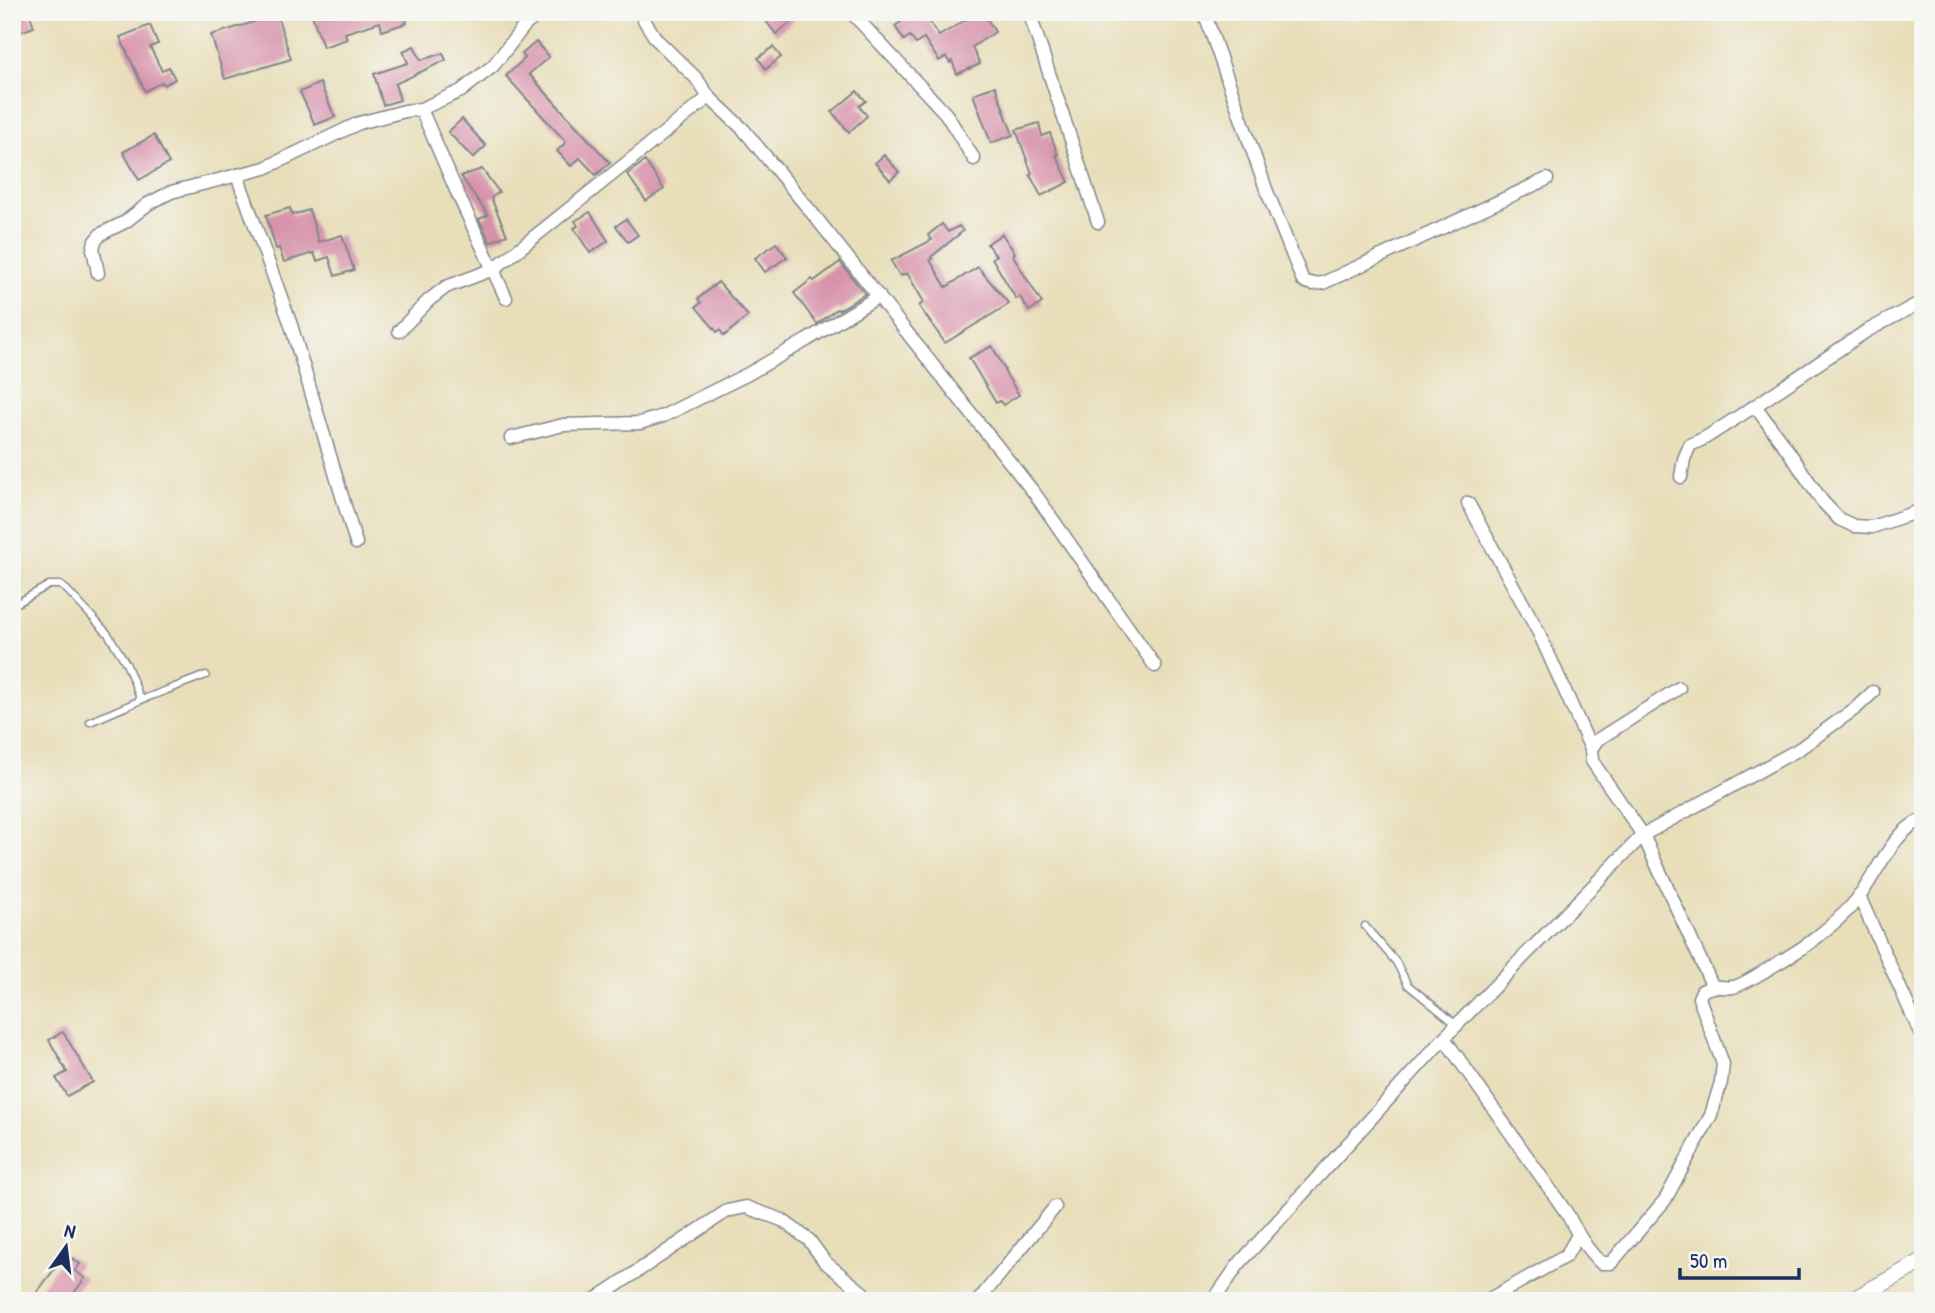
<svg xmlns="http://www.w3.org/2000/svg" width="1935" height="1313" font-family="'Patrick Hand',sans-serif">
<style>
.building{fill:#d792ab}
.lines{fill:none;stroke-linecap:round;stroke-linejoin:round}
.service-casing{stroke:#82868c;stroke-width:9}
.minor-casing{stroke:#82868c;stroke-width:15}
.tertiary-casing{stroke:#82868c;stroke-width:18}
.service{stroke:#fff;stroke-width:6}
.minor{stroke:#fff;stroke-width:12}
.tertiary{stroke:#fff;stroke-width:16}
</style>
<rect width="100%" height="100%" fill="#f6f6f2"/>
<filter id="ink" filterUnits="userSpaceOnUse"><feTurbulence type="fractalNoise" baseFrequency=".0143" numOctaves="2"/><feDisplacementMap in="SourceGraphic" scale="14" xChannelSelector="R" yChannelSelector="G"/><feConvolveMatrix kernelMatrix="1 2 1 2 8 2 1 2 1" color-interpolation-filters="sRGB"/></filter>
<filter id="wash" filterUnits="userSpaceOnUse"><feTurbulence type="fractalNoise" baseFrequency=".00686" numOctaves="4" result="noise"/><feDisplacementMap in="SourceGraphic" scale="28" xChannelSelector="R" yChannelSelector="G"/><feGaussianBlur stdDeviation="1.57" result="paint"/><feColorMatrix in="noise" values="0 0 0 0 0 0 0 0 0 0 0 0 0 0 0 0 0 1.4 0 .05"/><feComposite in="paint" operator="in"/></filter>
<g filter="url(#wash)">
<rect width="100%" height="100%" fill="#e8deb9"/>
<g id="blocks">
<!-- building -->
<g class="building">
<polygon points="12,12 29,12 34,27 15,34 12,26"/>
<polygon points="311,12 404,12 407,23 382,31 380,22 345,33 347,39 323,47"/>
<polygon points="759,12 804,12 776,34"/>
<polygon points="916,12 923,12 939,36 979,12 983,12 995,32 972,47 980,64 957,74 952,61 950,63 946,57 939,61 924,38 916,44 910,36 904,40 895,26"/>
<polygon points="277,15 291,59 225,79 211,35"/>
<polygon points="150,25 158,44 150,47 162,71 169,67 175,79 164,85 162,82 145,91 120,37"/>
<polygon points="536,42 549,57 529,74 610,163 596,175 580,158 571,166 557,151 566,142 506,76 525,58 522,54"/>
<polygon points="414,46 421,60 443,53 446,60 395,84 400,100 383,105 374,74 408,63 403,51"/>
<polygon points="773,47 781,57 766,69 758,58"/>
<polygon points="320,83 335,117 315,125 300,92"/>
<polygon points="995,86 1013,135 991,143 973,94"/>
<polygon points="857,91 866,101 859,106 867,116 849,132 832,112"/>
<polygon points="462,119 486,146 473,158 448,132"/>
<polygon points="1039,123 1042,136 1050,133 1058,155 1056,155 1069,182 1041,196 1030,175 1032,174 1016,130"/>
<polygon points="154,135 169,163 139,180 123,152"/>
<polygon points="884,155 899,172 890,180 875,163"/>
<polygon points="645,161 664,189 646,201 627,174"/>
<polygon points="482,169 499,192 491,198 507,235 490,242 479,219 488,215 461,176"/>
<polygon points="290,208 292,215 309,210 319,242 342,235 354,270 335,276 329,257 317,261 314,253 284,262 279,248 276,249 266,215"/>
<polygon points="590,212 608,241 590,253 574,228 578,226 575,221"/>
<polygon points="626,219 638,235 628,242 616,226"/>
<polygon points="942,224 948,232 959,226 963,231 931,257 932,259 930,260 946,287 978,267 1009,304 945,343 919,306 924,302 907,273 900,276 891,261 932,240 928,235"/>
<polygon points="1002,234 1015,253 1013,255 1020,268 1042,303 1029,311 1020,297 1016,299 992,258 996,256 987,244"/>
<polygon points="776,243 787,257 765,272 755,258"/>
<polygon points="840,262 865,294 839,310 837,309 817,324 794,293 812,279 814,281"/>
<polygon points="718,282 748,316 724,336 720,330 717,332 696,307 701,303 698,299"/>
<polygon points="992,346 1005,370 1004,371 1019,395 1003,405 1000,401 996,403 969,358"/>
<polygon points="63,1032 93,1082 67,1096 56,1078 67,1072 49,1040"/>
<polygon points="66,1254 80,1264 75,1271 85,1278 68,1301 48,1301 37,1292"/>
</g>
</g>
</g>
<g filter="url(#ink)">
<use href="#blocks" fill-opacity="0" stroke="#82868c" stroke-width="2"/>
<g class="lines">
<!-- service casing -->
<g class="service-casing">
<g id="service">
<polyline points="12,606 49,585 60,585 67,590 108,634 126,663 141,700"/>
<polyline points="90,722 141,700 206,675"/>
<polyline points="1365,926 1396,962 1408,985 1457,1025"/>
</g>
</g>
<!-- minor casing -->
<g class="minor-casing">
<g id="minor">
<polyline points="851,12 946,114 974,159"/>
<polyline points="1029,12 1098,222"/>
<polyline points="1204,12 1266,189 1303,281 1313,284 1323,283 1547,179"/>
<polyline points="709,97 743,129 817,219 1035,494 1155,666"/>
<polyline points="421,109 456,190 506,298"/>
<polyline points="237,175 291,325 356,543"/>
<polyline points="98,273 93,249 95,241 101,234 125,222 148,204 171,192 265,168 359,123 405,111 421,109 461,91 493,66 525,25 541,12"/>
<polyline points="399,331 429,300 446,287 494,269 709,97 696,78 656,39 639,12"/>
<polyline points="1755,406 1865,332 1923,301"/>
<polyline points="511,438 563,425 640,423 663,416 748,374 807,340 879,296"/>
<polyline points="1681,477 1684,459 1690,445 1705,438 1755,406 1789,452 1822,501 1839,519 1854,526 1872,527 1913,513 1923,512"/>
<polyline points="1468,503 1539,633 1591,749 1592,761 1643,835 1712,985"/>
<polyline points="1591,749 1597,740 1679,688"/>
<polyline points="1859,896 1923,1039"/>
<path d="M 1444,1038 L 1568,1215 C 1577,1233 1586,1249 1601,1263 L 1611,1263 L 1665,1200 L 1711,1115 L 1721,1082 L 1723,1064 L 1699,998 L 1702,991 C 1718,983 1719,989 1733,987 C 1741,987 1803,948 1812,941 C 1828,928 1846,914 1859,897 C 1877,873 1893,831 1923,819"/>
<polyline points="593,1301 727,1211 746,1207 782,1220 809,1240 825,1262 873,1301"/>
<polyline points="978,1301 1055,1207"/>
<polyline points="1213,1301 1238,1265 1444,1038 1643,835 1799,749 1856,708 1873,692"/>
<polyline points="1486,1301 1566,1256 1578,1235"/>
</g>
</g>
<!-- tertiary casing -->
<g class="tertiary-casing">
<polyline id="tertiary" points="1851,1301 1923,1261"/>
</g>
<!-- service -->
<use href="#service" class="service"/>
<!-- minor -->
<use href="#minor" class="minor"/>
<!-- tertiary -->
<use href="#tertiary" class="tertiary"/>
</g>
</g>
<!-- margin -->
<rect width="1935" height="1313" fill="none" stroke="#f6f6f2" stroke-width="42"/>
<!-- north arrow -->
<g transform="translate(66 1247) rotate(14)" stroke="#f6f6f2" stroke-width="5" paint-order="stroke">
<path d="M0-5L12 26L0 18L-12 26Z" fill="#1b2f5e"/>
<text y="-10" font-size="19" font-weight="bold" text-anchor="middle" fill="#1b2f5e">N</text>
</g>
<!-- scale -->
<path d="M1680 1268v10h119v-10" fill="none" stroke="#1b2f5e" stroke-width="3.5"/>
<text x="1690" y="1268" font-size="21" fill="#1b2f5e" stroke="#f6f6f2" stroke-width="5" paint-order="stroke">50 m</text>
</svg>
